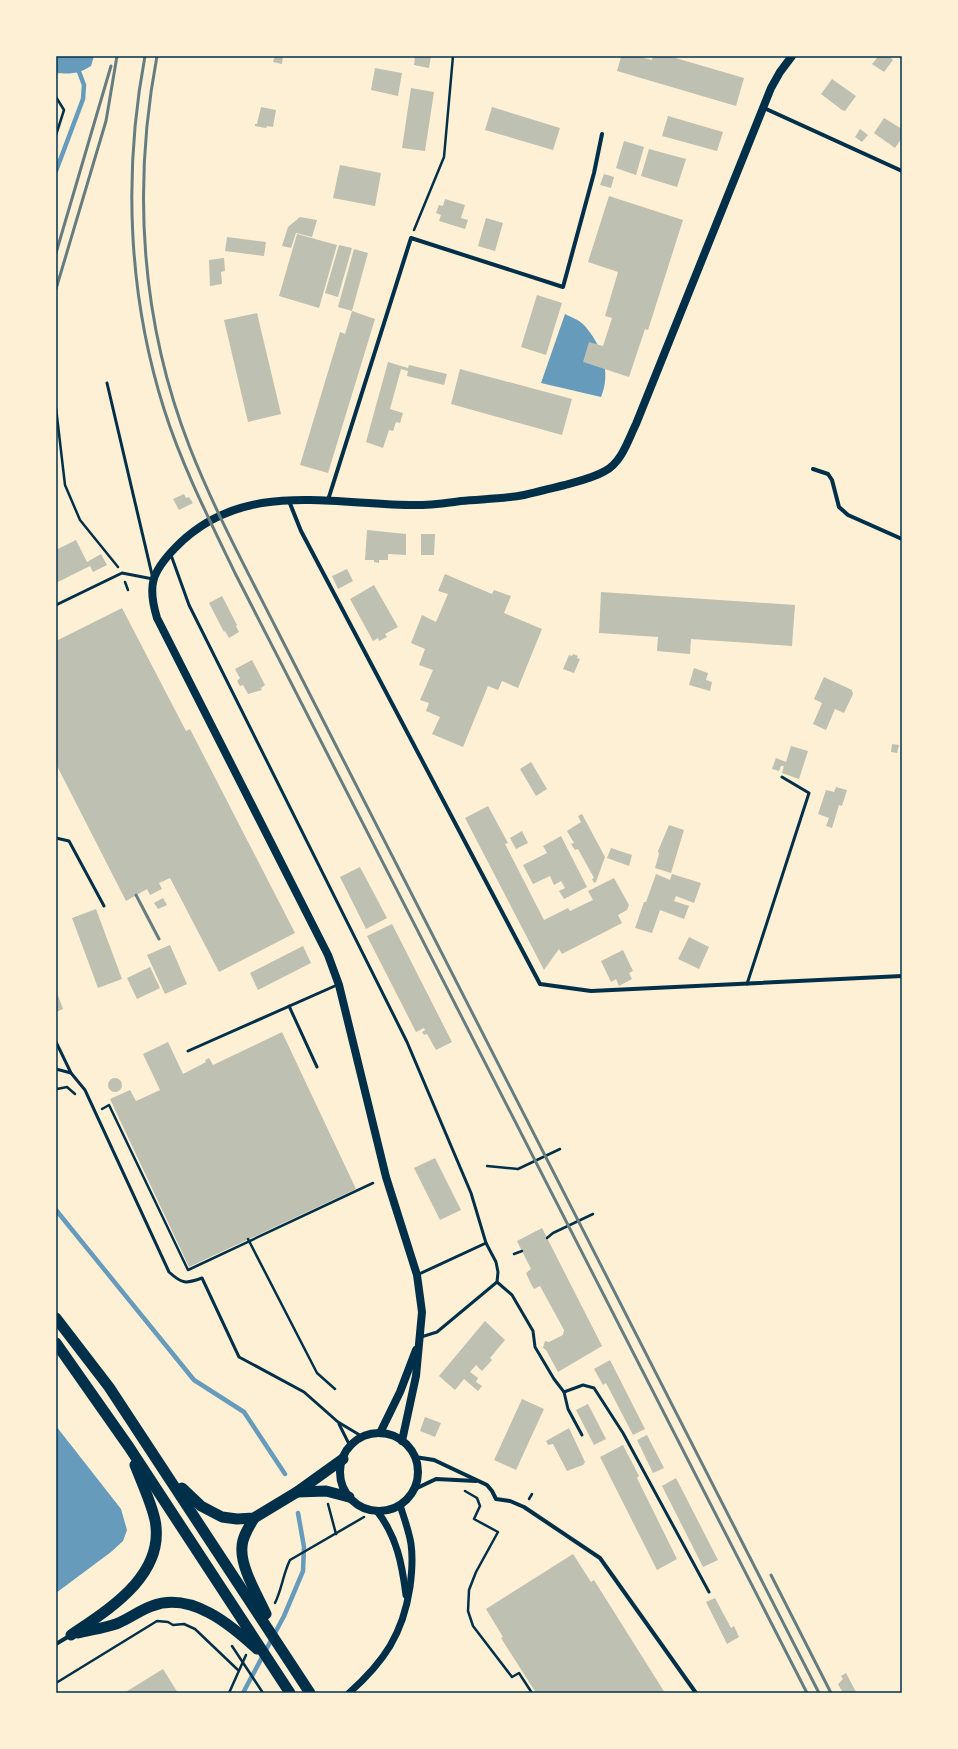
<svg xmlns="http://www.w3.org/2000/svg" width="958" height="1749" font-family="'Fira Sans',sans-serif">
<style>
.water{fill:#669bbc}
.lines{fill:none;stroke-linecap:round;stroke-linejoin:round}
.stream{stroke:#669bbc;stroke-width:4.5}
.building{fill:#bec0b2}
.path{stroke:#003049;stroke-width:2.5}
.service{stroke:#003049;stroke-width:3}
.minor{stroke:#003049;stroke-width:4}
.tertiary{stroke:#003049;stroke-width:7}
.secondary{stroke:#003049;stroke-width:8}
.trunk{stroke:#003049;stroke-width:11}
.rail{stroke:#657d81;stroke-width:3}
.neatline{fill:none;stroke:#003049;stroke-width:1.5}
</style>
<rect width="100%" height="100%" fill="#fdf0d5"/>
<!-- water -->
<g class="water">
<path d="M 56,56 L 94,56 L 91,66 C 78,74 71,74 56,73 Z"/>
<path d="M 565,314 C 571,317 579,320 584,325 C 601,344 612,372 601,397 L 541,383 Z"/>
<polygon points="56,1426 121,1509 127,1530 123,1541 111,1552 56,1593"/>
</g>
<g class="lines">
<!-- stream -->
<g class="stream">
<polyline points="56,171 83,99 84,85 78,69"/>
<polyline points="56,1210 194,1380 244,1412 285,1474"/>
<polyline points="243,1693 284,1616 303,1571 304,1547 298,1513"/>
</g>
</g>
<!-- building -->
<g class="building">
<polygon points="275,56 283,56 282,64 273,62"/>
<polygon points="415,56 431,56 429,68 414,65"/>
<polygon points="624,56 637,56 652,60 653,56 669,56 744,78 736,106 617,71 621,57"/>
<polygon points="874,56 891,56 890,57 893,60 884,72 872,64 877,58"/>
<polygon points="375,68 402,73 398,96 371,90"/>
<polygon points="832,79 856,96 845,111 842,110 821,94"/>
<polygon points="411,88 434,92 425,151 402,148"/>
<polygon points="261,107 276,110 273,127 267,126 266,128 255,126 255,124 257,124"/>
<polygon points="492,107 560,128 553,150 485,130"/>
<polygon points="668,116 723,132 717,151 662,136"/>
<polygon points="884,118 902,129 902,138 895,148 874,133"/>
<polygon points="860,129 868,135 862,142 855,137"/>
<polygon points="624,141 644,147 636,175 616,168"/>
<polygon points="649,149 686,159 677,187 641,176"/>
<polygon points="340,165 381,173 375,206 333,198"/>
<polygon points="604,174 614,177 611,188 600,185"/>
<polygon points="609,196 683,220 648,330 645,329 629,377 583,362 589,342 603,346 612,318 605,316 618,272 588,262"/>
<polygon points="445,199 465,205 461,218 468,220 465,229 439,221 441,215 436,213 439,205 443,206"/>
<polygon points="300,217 317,220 312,237 296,233 291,248 282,246 288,227"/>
<polygon points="486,218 503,223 495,251 478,246"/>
<polygon points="297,234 337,245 319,308 279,296"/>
<polygon points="227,237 266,242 264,256 225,251"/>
<polygon points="339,245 352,248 338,297 325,293"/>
<polygon points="354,249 368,253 352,311 375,319 328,473 300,465 340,332 345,334 352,311 338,307"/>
<polygon points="224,258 225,271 221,272 222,284 210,286 209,260"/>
<polygon points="537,295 562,303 546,355 521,347"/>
<polygon points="257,313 281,414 248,422 224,320"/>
<polygon points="388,362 408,368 409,365 447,374 444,385 407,376 408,371 401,369 390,409 403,413 400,423 396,422 393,431 389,430 383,448 366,442"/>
<polygon points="460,369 572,399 562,435 451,404"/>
<polygon points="184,494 186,498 189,497 193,503 179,510 173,499"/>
<polygon points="367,530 406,534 406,555 388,554 388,560 379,560 379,563 374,562 374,560 365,560"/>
<polygon points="421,534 435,534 434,555 421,555"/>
<polygon points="76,540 87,562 101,554 107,565 93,572 90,566 56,583 56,550"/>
<polygon points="347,569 353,581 338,589 332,576"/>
<polygon points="445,574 492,594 494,590 511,596 504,613 542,629 518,688 502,681 498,690 488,686 463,747 432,734 440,717 426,711 429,703 420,700 433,670 419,665 425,649 411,643 422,615 436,622 448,594 438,591"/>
<polygon points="374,585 398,627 385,634 387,637 379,641 378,638 373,641 350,599"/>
<polygon points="601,592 795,605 792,646 691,639 690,654 657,651 658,637 599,633"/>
<polygon points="222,596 237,625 236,626 239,632 229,638 225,631 224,632 209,603"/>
<polygon points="122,608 186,731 190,729 295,933 219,972 170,878 159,883 162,889 150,895 147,889 126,901 56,764 56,641"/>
<polygon points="573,654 578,656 577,658 580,659 574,673 563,669 569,655 572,656"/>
<polygon points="252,660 265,685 261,688 262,690 248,694 243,685 240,686 237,681 240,678 235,669"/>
<polygon points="694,668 708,673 706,680 712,682 710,691 689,685"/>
<polygon points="824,677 852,690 853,694 844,713 835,709 826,730 813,724 822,703 814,699"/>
<polygon points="892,744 899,745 897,753 891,752"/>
<polygon points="791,746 808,751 799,779 782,773 784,766 781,766 779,771 772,769 776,758 786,762"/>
<polygon points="531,762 547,789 536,796 520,769"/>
<polygon points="836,787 847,790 842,806 839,805 832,828 826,826 829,818 818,814 826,790 834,792"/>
<polygon points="488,806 508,843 505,844 544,920 568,908 570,911 593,900 588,891 614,878 629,905 627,910 618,915 622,923 562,954 559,949 544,970 465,818"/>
<polygon points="582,814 605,857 596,882 594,883 592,879 594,878 578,849 575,850 571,844 574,843 567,831 581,822 578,816"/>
<polygon points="669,825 684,830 671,873 655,868 659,854 658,851"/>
<polygon points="522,831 528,843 516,849 510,838"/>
<polygon points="561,836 587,887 564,899 559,891 565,888 561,881 554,885 550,876 533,884 523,865 547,853 543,846"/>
<polygon points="611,848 632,855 629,866 607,858"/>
<polygon points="360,867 387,918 366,929 340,877"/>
<polygon points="656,874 670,880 672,874 701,883 694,903 676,896 674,901 689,906 684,919 660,910 652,933 635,928 644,902 646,902"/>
<polygon points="163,898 167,905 158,909 154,903"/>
<polygon points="96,909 122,979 98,988 72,918"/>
<polygon points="392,924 452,1042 436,1050 427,1034 424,1035 422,1032 425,1030 424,1028 416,1032 367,936"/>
<polygon points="689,937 709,947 699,969 678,959"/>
<polygon points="170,945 187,984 165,994 147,955"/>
<polygon points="303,946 311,963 258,990 250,973"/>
<polygon points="623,950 633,971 629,973 632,979 619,986 616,979 611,982 601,961"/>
<polygon points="150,967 160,988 137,999 127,978"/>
<polygon points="56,990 63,1009 56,1012"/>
<polygon points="282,1032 356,1189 189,1267 110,1099 130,1090 136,1101 160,1090 143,1054 168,1042 183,1074 206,1062 205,1060 209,1058 213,1065"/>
<circle cx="115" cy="1085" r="7"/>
<polygon points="435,1158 461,1210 440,1220 414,1168"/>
<polygon points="542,1228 602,1346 558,1372 546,1350 543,1348 545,1341 549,1342 563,1335 564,1330 540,1286 534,1289 531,1284 526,1273 531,1269 517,1241"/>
<polygon points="485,1321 505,1340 490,1358 492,1360 482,1371 476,1365 470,1372 478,1378 476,1382 482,1386 478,1391 464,1379 455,1390 439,1376"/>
<polygon points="610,1360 645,1429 633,1435 606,1383 603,1385 594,1369"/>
<polygon points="522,1399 544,1409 516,1470 494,1460"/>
<polygon points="588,1404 606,1439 594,1445 576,1410"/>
<polygon points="425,1417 441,1423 435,1437 420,1431"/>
<polygon points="569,1428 585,1462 583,1465 567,1471 553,1444 548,1445 546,1441"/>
<polygon points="647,1435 664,1468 653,1473 637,1440"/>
<polygon points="623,1445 639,1476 637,1478 677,1559 657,1570 600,1457"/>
<polygon points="676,1478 718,1560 703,1567 662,1486"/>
<polygon points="573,1554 591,1582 594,1580 665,1693 536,1693 501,1638 503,1637 486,1609"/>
<polygon points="715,1598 731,1628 734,1626 739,1637 727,1644 706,1602"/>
<polygon points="163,1669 178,1693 124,1693"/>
<polygon points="846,1673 856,1692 854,1693 843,1693 838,1684 843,1679 841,1676"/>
</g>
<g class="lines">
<!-- path -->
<g class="path">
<polyline points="56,97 64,110 56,135"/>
<polyline points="414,230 444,157 453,56"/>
<polyline points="56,408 65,485 80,520 118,567"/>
<polyline points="125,582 128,590"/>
<polyline points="56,1087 57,1089 67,1087 75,1094"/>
<polyline points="102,1109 109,1105 188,1270 373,1183"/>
<polyline points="487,1166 518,1169 560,1149"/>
<polyline points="547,1238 553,1233 593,1214"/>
<polyline points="248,1239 317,1373 335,1389"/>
<polyline points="514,1254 522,1251"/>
<polyline points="465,1491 477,1498 480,1506 474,1519 498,1532 476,1572 469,1590 468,1611 473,1626 512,1677 519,1673 532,1693"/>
<polyline points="529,1499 532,1494"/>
<polyline points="328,1504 336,1534"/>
<path d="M 275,1603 C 282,1589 283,1574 290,1560 L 364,1517"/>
<polyline points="232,1646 263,1693"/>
<polyline points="56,1683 157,1621 168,1622 173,1625 184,1624 195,1629 238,1670"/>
<polyline points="229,1693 246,1655"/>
</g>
<!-- service -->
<g class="service">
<polyline points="171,555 189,605 407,1042 471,1193 486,1243 496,1262 498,1272 497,1282 437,1332 421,1337"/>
<polyline points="56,605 122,573 153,579 107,383"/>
<polyline points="56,838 69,841 104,906"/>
<polyline points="747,984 809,793 782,777"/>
<polyline points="289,1006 317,1067"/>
<polyline points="56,1042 71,1073"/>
<polyline points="188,1051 337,985"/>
<path d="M 56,1069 L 71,1073 L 85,1090 L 169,1272 C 182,1284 186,1284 202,1278 L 239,1357 L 304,1392 L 338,1422 L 363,1437"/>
<polyline points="417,1275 486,1243"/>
<polyline points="497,1282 512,1295 533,1331 535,1347 554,1379 564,1392 583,1385 594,1388 623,1433 709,1592"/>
<polyline points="564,1392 568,1409 582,1435"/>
<polyline points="339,1424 350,1446"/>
</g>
<!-- minor -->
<g class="minor">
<polyline points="764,108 902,171"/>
<polyline points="813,469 828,474 832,480 839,507 848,515 902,539"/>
<polyline points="328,500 411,238 563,287 594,173 602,134"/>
<polyline points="289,501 301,531 540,984 591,991 902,976"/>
<polyline points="415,1457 434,1460 487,1485 492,1491 496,1499 510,1501 524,1507 600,1558 696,1693"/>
<polyline points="415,1489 436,1479 476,1481"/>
<polyline points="56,1644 71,1635"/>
</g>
<!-- tertiary -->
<g class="tertiary">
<path d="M 377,1511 C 397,1537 402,1564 406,1595"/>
<path d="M 349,1693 C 384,1662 403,1634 410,1587 C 412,1572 413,1558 411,1544 C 409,1531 404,1518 400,1505"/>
</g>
<!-- secondary -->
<g class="secondary">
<polyline points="380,1433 400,1392 416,1350"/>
<circle cx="379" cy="1472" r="39"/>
<path d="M 402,1441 L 416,1376 L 422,1312 L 417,1275 L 386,1177 L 339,985 L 328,955 L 157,618 C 147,585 152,572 175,548 C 243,477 334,506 419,505 C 433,505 447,503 461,501 C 482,499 504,499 524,495 C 538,492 552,488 565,485 C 579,481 593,478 605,471 C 622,462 628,440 636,424 L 771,88 L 780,72 L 792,56"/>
</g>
<!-- trunk -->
<g class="trunk">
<polyline points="56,1318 109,1387 310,1693"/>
<polyline points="56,1343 129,1447 290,1693"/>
<polyline points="182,1488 201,1506 222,1517 237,1519 254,1518 297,1492 343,1459"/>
<polyline points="297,1492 326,1491 349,1497"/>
<path d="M 254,1518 C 249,1527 242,1537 242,1547 C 240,1567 258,1596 266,1614"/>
<path d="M 78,1633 C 90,1630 104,1628 116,1624 C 129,1619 140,1610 152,1606 C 191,1591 231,1625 257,1649"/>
<path d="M 71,1635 C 109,1609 166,1575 155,1520 C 151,1502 142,1483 135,1465"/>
</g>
<!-- rail -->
<g class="rail">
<path d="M 145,56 C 123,173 128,295 164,409 C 182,466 210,521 236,575 L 807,1693"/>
<path d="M 157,56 C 132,188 141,323 190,448 C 214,509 245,567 275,626 L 819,1693"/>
<polyline points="56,253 111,66"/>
<polyline points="56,289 106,121 117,56"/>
<polyline points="136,895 159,939"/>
<polyline points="771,1575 831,1693"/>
</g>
</g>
<!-- border -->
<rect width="958" height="1749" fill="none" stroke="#fdf0d5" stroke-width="114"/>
<rect x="57" y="57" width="844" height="1635" class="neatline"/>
</svg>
